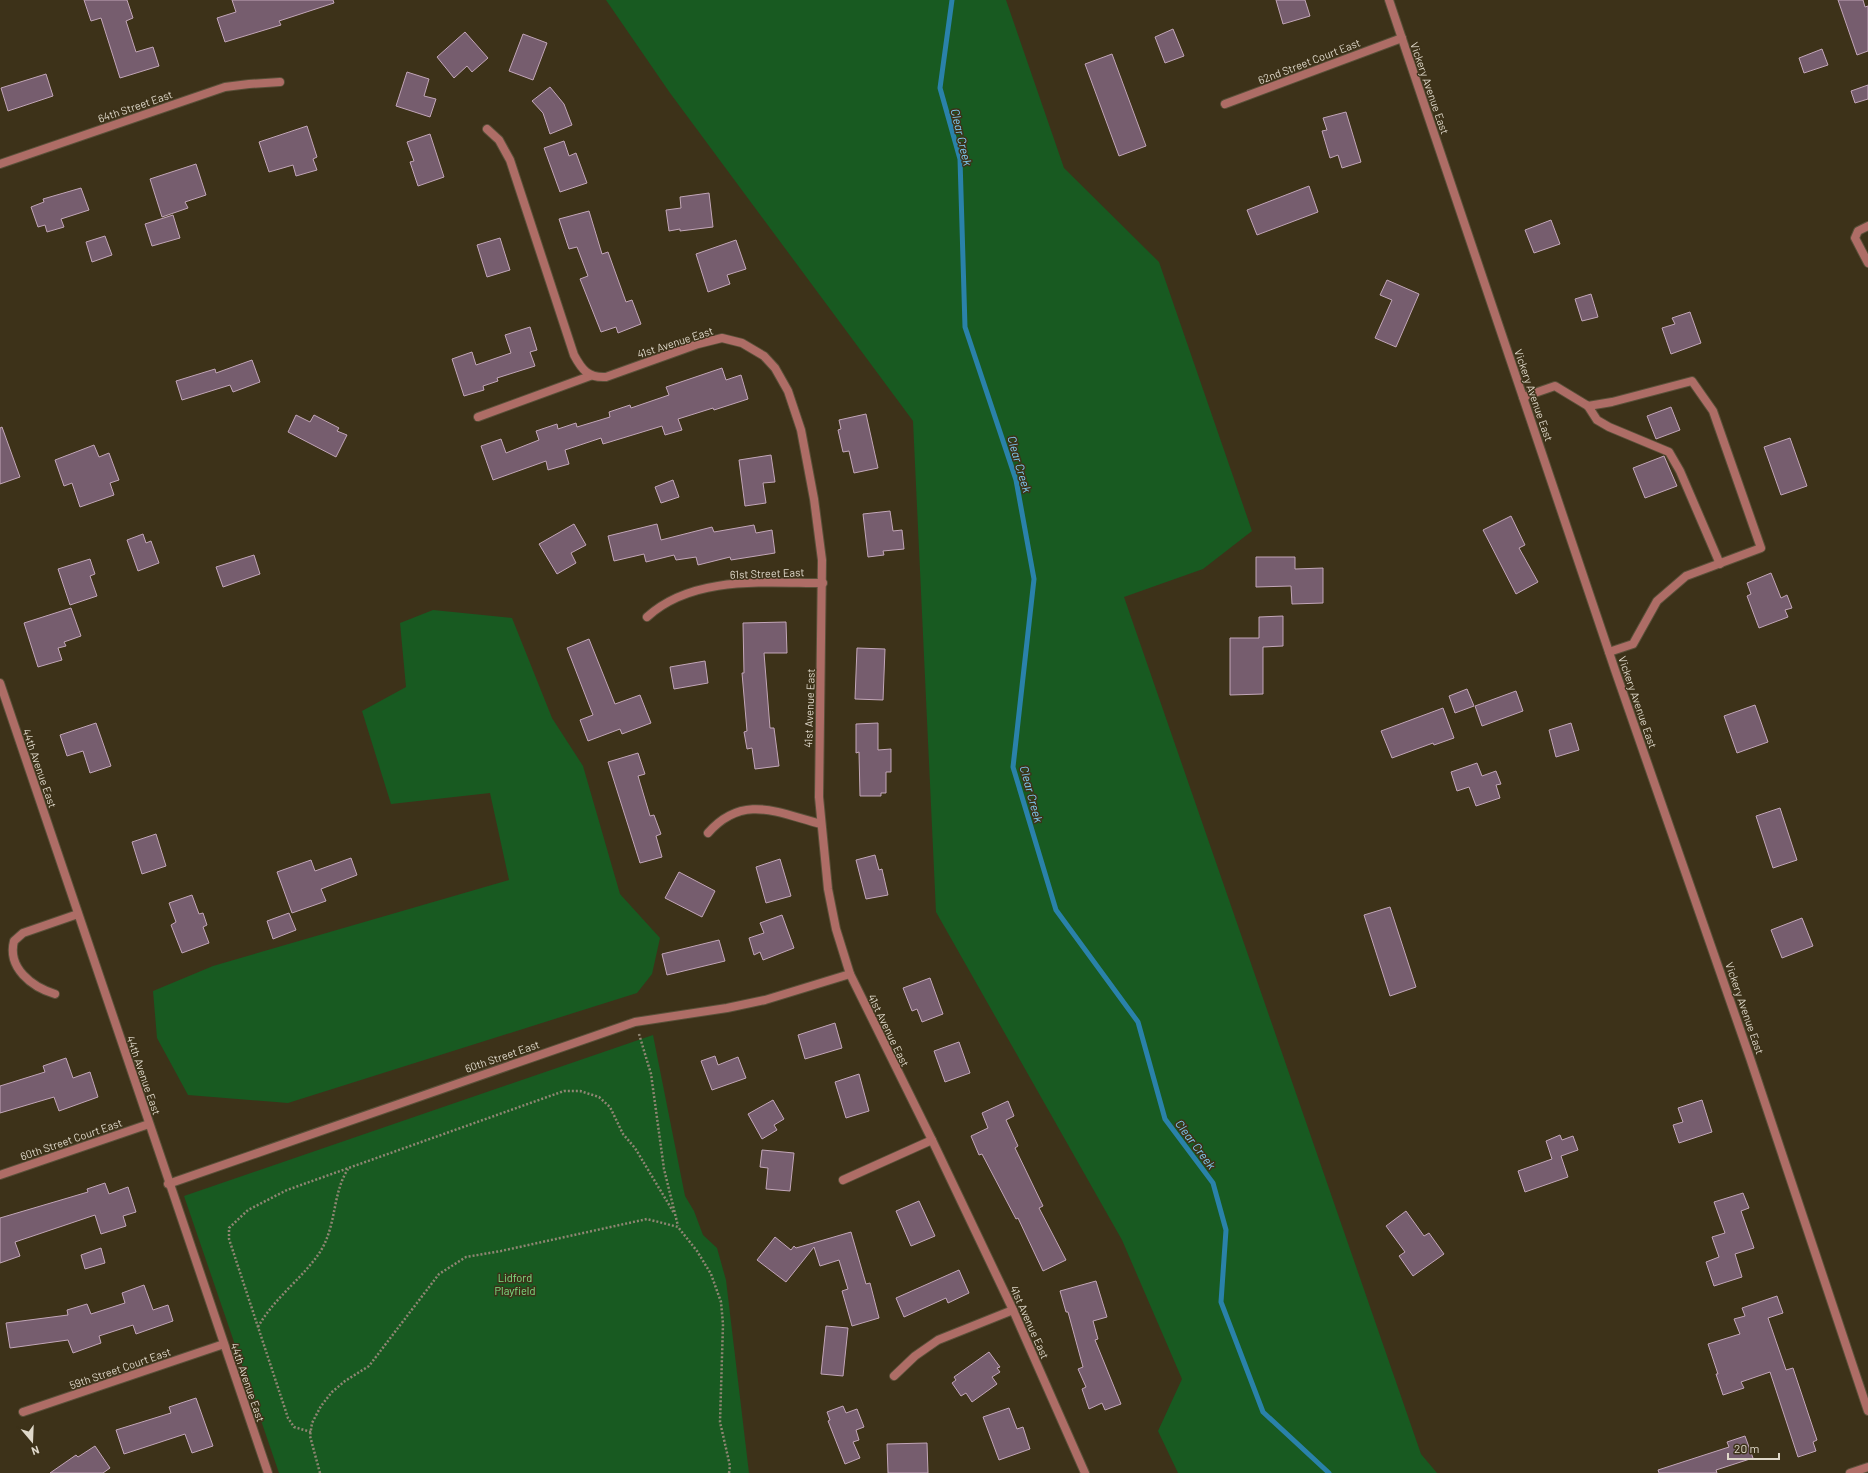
<svg xmlns="http://www.w3.org/2000/svg" width="1868" height="1473" font-family="Barlow,sans-serif">
<style>
.green{fill:#185a21}
.lines{fill:none;stroke-linecap:round;stroke-linejoin:round}
.stream{stroke:#2a82aa;stroke-width:5}
.building{fill:#765d6e;stroke:#c2a6b8}
.service-casing{stroke:#5a5039;stroke-width:10}
.minor-casing{stroke:#5a5039;stroke-width:10}
.tertiary-casing{stroke:#5a5039;stroke-width:10}
.path{stroke:#8f8673;stroke-width:2.5;stroke-dasharray:2 2;stroke-linecap:butt}
.service{stroke:#ae6d66;stroke-width:8}
.minor{stroke:#ae6d66;stroke-width:8}
.tertiary{stroke:#ae6d66;stroke-width:8}
.labels{text-anchor:middle;dominant-baseline:central;stroke-width:3;stroke-linejoin:round;paint-order:stroke}
.street-label{font-size:11px;fill:#dfd8ca;stroke:#3d3219}
.park-label{font-size:11px;fill:#7fe185;stroke:#3d3219}
.water-label{font-size:12px;font-style:italic;fill:#7fcbf3;stroke:#3d3219}
</style>
<rect width="100%" height="100%" fill="#3d3219"/>
<!-- green -->
<g class="green">
<polygon points="606,0 1006,0 1064,168 1159,262 1252,531 1203,569 1124,597 1421,1454 1437,1473 1178,1473 1158,1431 1182,1379 1122,1240 936,912 913,421 670,93"/>
<polygon points="433,610 512,618 552,718 583,766 620,894 660,938 652,974 637,993 288,1103 188,1095 157,1038 153,991 213,966 509,880 490,793 391,804 362,711 406,687 400,623"/>
<polygon points="653,1035 685,1196 694,1211 703,1235 717,1248 726,1280 749,1473 279,1473 184,1196"/>
</g>
<g class="lines">
<!-- stream -->
<polyline class="stream" points="952,0 940,88 960,159 965,327 1016,480 1034,579 1013,767 1056,910 1138,1022 1165,1119 1213,1183 1226,1230 1221,1302 1263,1412 1329,1473"/>
</g>
<!-- building -->
<g class="building">
<polygon points="84,0 127,0 133,18 126,21 136,52 153,47 159,66 120,78 101,18 91,21"/>
<polygon points="232,0 333,0 334,3 279,21 281,25 225,42 217,18 236,12"/>
<polygon points="1276,0 1305,0 1310,16 1283,24"/>
<polygon points="1838,0 1863,0 1865,7 1868,6 1868,51 1857,55"/>
<polygon points="1173,29 1184,56 1165,63 1155,37"/>
<polygon points="465,32 488,58 472,72 467,66 454,78 437,57"/>
<polygon points="523,34 547,43 533,80 509,71"/>
<polygon points="1822,49 1828,65 1804,73 1799,58"/>
<polygon points="1112,54 1146,146 1119,156 1085,64"/>
<polygon points="407,72 429,79 424,96 436,99 430,117 396,106"/>
<polygon points="46,74 53,96 8,111 1,88"/>
<polygon points="1868,85 1868,99 1855,103 1851,91"/>
<polygon points="550,87 564,104 572,125 550,134 543,113 532,101"/>
<polygon points="1346,112 1361,162 1342,168 1338,155 1330,158 1322,131 1327,130 1323,118"/>
<polygon points="307,126 317,157 313,159 317,170 296,176 293,165 269,172 259,142"/>
<polygon points="430,134 444,177 418,186 410,162 414,161 407,142"/>
<polygon points="564,141 569,156 576,153 587,183 560,192 544,148"/>
<polygon points="196,164 206,195 185,202 188,208 162,217 150,179"/>
<polygon points="1309,186 1318,212 1257,235 1247,210"/>
<polygon points="81,188 89,210 61,219 64,227 47,232 45,225 38,227 31,207 44,202 43,199"/>
<polygon points="709,193 713,227 680,231 680,229 669,231 666,210 681,208 680,197"/>
<polygon points="589,211 602,254 608,252 626,302 632,300 641,324 618,333 616,327 601,332 580,279 588,276 577,247 569,249 559,219"/>
<polygon points="173,215 180,238 152,246 145,224"/>
<polygon points="1551,220 1560,244 1534,253 1525,230"/>
<polygon points="105,236 112,255 92,262 86,242"/>
<polygon points="500,238 510,270 487,277 477,245"/>
<polygon points="736,240 746,269 727,275 730,284 708,292 696,254"/>
<polygon points="1387,280 1419,294 1396,347 1375,338 1392,300 1380,295"/>
<polygon points="1591,294 1598,317 1582,321 1575,299"/>
<polygon points="1690,312 1701,343 1671,354 1662,328 1675,324 1672,318"/>
<polygon points="530,327 537,350 530,352 535,366 497,378 498,381 483,386 484,390 464,396 452,359 472,352 476,365 511,353 505,335"/>
<polygon points="252,360 260,382 233,392 230,385 182,400 176,381 215,369 216,373"/>
<polygon points="722,368 726,380 741,375 748,399 714,410 713,408 678,419 682,430 665,435 662,426 603,444 601,438 565,450 569,464 548,470 546,461 493,480 481,446 501,439 506,453 539,440 536,431 557,424 558,429 576,423 577,427 610,417 609,412 630,405 631,408 669,395 666,387"/>
<polygon points="1671,407 1680,430 1656,439 1647,416"/>
<polygon points="866,414 878,468 854,473 849,451 843,452 838,430 841,429 839,420"/>
<polygon points="296,415 310,422 314,415 339,428 337,431 347,435 336,457 288,432"/>
<polygon points="2,427 20,477 0,484 0,428"/>
<polygon points="1790,438 1807,486 1781,495 1764,447"/>
<polygon points="94,445 99,457 109,453 119,480 110,483 114,495 80,507 72,483 64,486 55,460"/>
<polygon points="771,455 775,482 763,483 766,503 745,506 739,460"/>
<polygon points="1664,456 1677,486 1645,498 1633,468"/>
<polygon points="673,480 679,497 661,503 655,487"/>
<polygon points="890,511 893,531 902,530 904,549 883,551 884,555 868,557 863,514"/>
<polygon points="1511,516 1525,545 1519,548 1538,582 1516,594 1483,530"/>
<polygon points="574,524 586,545 571,553 576,563 557,574 539,544"/>
<polygon points="657,524 661,540 712,527 714,532 754,525 756,533 772,530 775,553 731,560 730,557 698,565 696,557 676,560 674,555 646,562 644,554 614,561 608,536"/>
<polygon points="143,534 146,543 151,541 159,563 138,571 127,540"/>
<polygon points="254,555 260,574 223,587 216,567"/>
<polygon points="1256,557 1295,557 1295,569 1323,568 1323,603 1292,604 1291,586 1256,587"/>
<polygon points="90,559 95,574 90,576 97,596 70,605 58,569"/>
<polygon points="1771,573 1781,598 1787,595 1792,608 1785,610 1788,617 1759,628 1747,596 1751,594 1747,583"/>
<polygon points="71,608 81,636 64,642 66,646 58,648 62,660 38,667 24,623"/>
<polygon points="1283,616 1283,646 1263,647 1263,694 1230,695 1230,638 1259,638 1259,617"/>
<polygon points="786,622 787,653 764,653 770,728 774,728 779,766 755,769 752,748 747,749 744,732 747,731 742,673 744,673 743,623"/>
<polygon points="589,639 615,704 640,695 651,723 622,734 620,729 588,741 580,720 593,715 567,648"/>
<polygon points="857,648 885,649 883,700 855,699"/>
<polygon points="705,661 708,683 674,689 670,667"/>
<polygon points="1467,689 1474,706 1455,713 1449,696"/>
<polygon points="1516,691 1523,711 1482,726 1475,706"/>
<polygon points="1755,705 1768,742 1737,753 1724,716"/>
<polygon points="1443,708 1454,738 1434,745 1433,743 1392,758 1381,731"/>
<polygon points="96,723 111,766 90,773 83,751 67,756 60,735"/>
<polygon points="878,723 878,750 891,749 891,772 886,772 886,793 881,793 881,796 860,796 859,752 856,753 856,724"/>
<polygon points="1571,723 1579,750 1556,757 1549,730"/>
<polygon points="638,753 645,774 638,776 650,816 654,815 661,834 656,836 662,857 640,863 608,762"/>
<polygon points="1477,763 1482,776 1496,771 1501,784 1496,785 1500,798 1476,806 1469,787 1457,791 1451,772"/>
<polygon points="1780,808 1797,860 1773,868 1756,816"/>
<polygon points="156,834 166,866 142,874 132,842"/>
<polygon points="875,855 879,870 882,869 888,895 866,899 856,860"/>
<polygon points="351,858 357,875 321,889 326,901 292,913 277,872 311,860 315,871"/>
<polygon points="780,859 791,896 766,903 756,867"/>
<polygon points="679,872 715,891 702,917 665,898"/>
<polygon points="192,895 199,914 203,913 207,925 203,927 209,943 182,953 171,925 176,922 169,903"/>
<polygon points="1390,907 1416,987 1390,996 1364,915"/>
<polygon points="289,913 296,930 273,939 267,921"/>
<polygon points="782,915 794,948 763,960 760,952 754,955 749,938 764,933 760,923"/>
<polygon points="1802,918 1813,946 1782,958 1771,930"/>
<polygon points="719,940 725,961 667,975 662,954"/>
<polygon points="930,978 943,1014 922,1022 917,1009 912,1011 903,988"/>
<polygon points="835,1023 842,1048 805,1059 798,1035"/>
<polygon points="959,1042 970,1073 945,1082 934,1051"/>
<polygon points="715,1056 718,1065 738,1057 746,1078 712,1090 701,1061"/>
<polygon points="66,1058 73,1078 90,1072 98,1097 59,1111 54,1097 0,1113 0,1086 45,1072 43,1066"/>
<polygon points="859,1074 869,1111 846,1118 835,1082"/>
<polygon points="773,1100 784,1119 774,1125 777,1130 762,1139 748,1114"/>
<polygon points="1702,1100 1712,1132 1679,1143 1673,1125 1683,1122 1678,1108"/>
<polygon points="1008,1101 1014,1116 1006,1120 1018,1146 1015,1148 1043,1206 1039,1208 1066,1260 1043,1271 1018,1218 1016,1219 982,1154 979,1155 971,1136 988,1128 982,1113"/>
<polygon points="1560,1135 1562,1140 1573,1136 1578,1150 1561,1156 1568,1177 1525,1192 1518,1171 1552,1159 1546,1141"/>
<polygon points="762,1150 794,1153 790,1191 766,1189 768,1168 760,1167"/>
<polygon points="105,1183 109,1194 128,1187 136,1212 123,1216 126,1226 101,1234 95,1215 15,1242 20,1256 0,1263 0,1218 88,1192 87,1189"/>
<polygon points="1743,1193 1749,1208 1741,1211 1754,1248 1735,1254 1742,1277 1714,1286 1706,1262 1719,1257 1712,1237 1725,1233 1714,1202"/>
<polygon points="919,1201 935,1236 911,1246 896,1211"/>
<polygon points="1406,1211 1424,1236 1429,1233 1444,1254 1413,1276 1399,1256 1405,1252 1386,1226"/>
<polygon points="851,1232 866,1284 870,1283 879,1318 852,1326 842,1291 848,1289 839,1260 820,1266 814,1247 786,1282 757,1260 775,1237 791,1250 794,1246 796,1248"/>
<polygon points="101,1248 105,1263 85,1269 81,1255"/>
<polygon points="959,1270 969,1293 948,1303 946,1298 904,1317 896,1298"/>
<polygon points="1096,1281 1107,1317 1093,1321 1098,1339 1095,1340 1121,1404 1105,1410 1102,1403 1089,1409 1082,1389 1086,1387 1078,1369 1083,1367 1068,1312 1066,1312 1060,1291"/>
<polygon points="144,1285 153,1310 168,1305 173,1321 136,1334 133,1325 99,1336 101,1343 73,1353 68,1340 10,1348 6,1323 68,1315 67,1310 87,1304 91,1314 125,1303 122,1293"/>
<polygon points="1777,1296 1783,1313 1768,1318 1786,1370 1793,1368 1817,1440 1813,1442 1816,1451 1798,1457 1770,1372 1741,1382 1744,1388 1723,1395 1716,1374 1718,1374 1708,1344 1740,1334 1734,1319 1745,1316 1742,1308"/>
<polygon points="826,1326 848,1328 843,1376 821,1374"/>
<polygon points="989,1352 1000,1367 997,1368 1000,1372 992,1377 997,1384 972,1402 966,1393 961,1396 952,1383 956,1380 954,1377"/>
<polygon points="196,1398 213,1446 192,1453 185,1434 124,1454 116,1430 171,1413 169,1407"/>
<polygon points="843,1406 846,1413 857,1409 864,1427 856,1430 859,1440 853,1442 860,1458 845,1464 828,1421 830,1420 827,1412"/>
<polygon points="1009,1408 1017,1429 1023,1427 1030,1449 999,1460 983,1417"/>
<polygon points="1745,1436 1753,1458 1716,1470 1717,1473 1659,1473 1658,1470 1729,1447 1727,1442"/>
<polygon points="927,1443 928,1473 888,1473 887,1444"/>
<polygon points="95,1446 110,1468 103,1473 50,1473 76,1455 78,1457"/>
</g>
<g class="lines">
<!-- service casing -->
<g class="service-casing">
<g id="service">
<polyline points="1868,226 1858,231 1855,238 1868,263"/>
<polyline points="1523,397 1555,386 1588,406 1612,402 1692,381 1713,411 1761,548 1686,576 1657,601 1633,644 1609,652"/>
<polyline points="1588,406 1597,420 1609,427 1669,452 1680,471 1720,564"/>
<polyline points="478,417 590,376"/>
<path d="M 55,994 C 32,987 7,968 14,941 L 23,933 L 78,914"/>
</g>
</g>
<!-- minor casing -->
<g class="minor-casing">
<g id="minor">
<polyline points="1225,104 1402,38"/>
<path d="M 487,129 L 499,140 L 510,160 L 574,355 C 582,370 588,378 606,377 L 698,344 L 722,338 L 742,343 L 764,356 L 775,368 L 788,391 L 801,430 L 814,499 L 822,560 L 819,797 L 828,889 L 836,929 L 850,974 L 932,1140 L 1013,1310 L 1085,1473"/>
<polyline points="0,164 225,87 249,84 280,82"/>
<path d="M 647,617 C 693,575 765,583 823,583"/>
<path d="M 708,833 C 743,793 778,813 821,824"/>
<polyline points="0,1175 149,1124"/>
<polyline points="843,1180 932,1140"/>
<polyline points="168,1184 635,1022 727,1008 765,1000 850,974"/>
<polyline points="894,1376 915,1356 938,1340 1013,1310"/>
<polyline points="23,1412 224,1344"/>
<polyline points="1850,1473 1868,1467"/>
</g>
</g>
<!-- tertiary casing -->
<g class="tertiary-casing">
<g id="tertiary">
<polyline points="1389,0 1615,670 1750,1058 1868,1411"/>
<polyline points="0,683 268,1473"/>
</g>
</g>
<!-- path -->
<g class="path">
<polyline points="639,1034 651,1074 664,1169 678,1226"/>
<path d="M 258,1327 C 274,1298 302,1279 320,1252 C 337,1225 332,1194 348,1169"/>
<polyline points="311,1432 294,1427 288,1418 229,1239 229,1228 248,1210 287,1190 564,1091 580,1091 599,1097 610,1107 623,1134 635,1148 674,1213"/>
<polyline points="320,1473 310,1436 312,1423 321,1406 332,1392 345,1381 369,1366 439,1274 466,1257 501,1251 647,1219 678,1227 697,1251 711,1274 721,1302 723,1324 720,1422 730,1466 729,1473"/>
</g>
<!-- service -->
<use href="#service" class="service"/>
<!-- minor -->
<use href="#minor" class="minor"/>
<!-- tertiary -->
<use href="#tertiary" class="tertiary"/>
</g>
<g class="labels">
<!-- street labels -->
<g class="street-label">
<text transform="translate(1309 61) rotate(-21)">62nd Street Court East</text>
<text transform="translate(1430 88) rotate(71)">Vickery Avenue East</text>
<text transform="translate(135 106) rotate(-19)">64th Street East</text>
<text transform="translate(675 342) rotate(-18)">41st Avenue East</text>
<text transform="translate(1534 395) rotate(71)">Vickery Avenue East</text>
<text transform="translate(767 573) rotate(-2)">61st Street East</text>
<text transform="translate(1638 702) rotate(71)">Vickery Avenue East</text>
<text transform="translate(809 708) rotate(-88)">41st Avenue East</text>
<text transform="translate(40 768) rotate(71)">44th Avenue East</text>
<text transform="translate(1745 1008) rotate(71)">Vickery Avenue East</text>
<text transform="translate(889 1030) rotate(64)">41st Avenue East</text>
<text transform="translate(502 1056) rotate(-19)">60th Street East</text>
<text transform="translate(144 1075) rotate(71)">44th Avenue East</text>
<text transform="translate(71 1139) rotate(-19)">60th Street Court East</text>
<text transform="translate(1030 1322) rotate(66)">41st Avenue East</text>
<text transform="translate(120 1368) rotate(-19)">59th Street Court East</text>
<text transform="translate(248 1382) rotate(71)">44th Avenue East</text>
</g>
<!-- park labels -->
<g class="park-label">
<text x="515" y="1277">Lidford<tspan x="515" dy="13">Playfield</tspan></text>
</g>
<!-- water labels -->
<g class="water-label">
<text transform="translate(962 137) rotate(77)">Clear Creek</text>
<text transform="translate(1020 464) rotate(74)">Clear Creek</text>
<text transform="translate(1032 794) rotate(75)">Clear Creek</text>
<text transform="translate(1196 1144) rotate(53)">Clear Creek</text>
</g>
</g>
<!-- north arrow -->
<g transform="translate(32 1441) rotate(161)" stroke="#3d3219" stroke-width="3" paint-order="stroke">
<path d="M0-3L7 15L0 10L-7 15Z" fill="#dfd8ca"/>
<text y="-6" font-size="11" font-weight="bold" text-anchor="middle" fill="#dfd8ca">N</text>
</g>
<!-- scale -->
<path d="M1728 1453v6h51v-6" fill="none" stroke="#dfd8ca" stroke-width="2"/>
<text x="1734" y="1453" font-size="12" fill="#dfd8ca" stroke="#3d3219" stroke-width="3" paint-order="stroke">20 m</text>
</svg>
